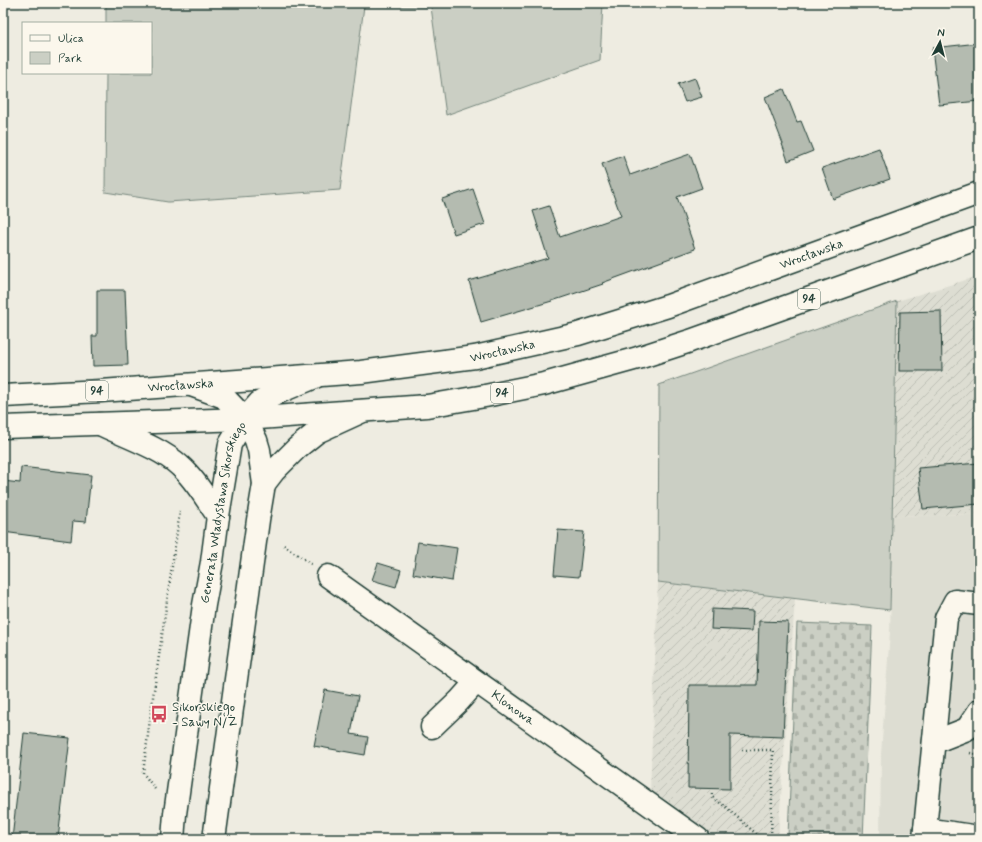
<svg xmlns="http://www.w3.org/2000/svg" width="982" height="842" font-family="Mynerve,sans-serif">
<style>
.built{fill:#ddddd2}
.industrial{fill:url(#industrial-furrows)}
.green{fill:#cbcfc4;stroke:#75867c}
.cemetery{fill:url(#cemetery-stones);stroke:#75867c}
.building{fill:#b4bbb0;stroke:#1f3d34}
.lines{fill:none;stroke-linecap:round;stroke-linejoin:round}
.minor-casing{stroke:#1f3d34;stroke-width:25}
.major-casing{stroke:#1f3d34;stroke-width:25}
.path{stroke:#1f3d34;stroke-width:2.5;stroke-dasharray:1 3;stroke-linecap:butt}
.minor{stroke:#fbf7ec;stroke-width:22}
.major{stroke:#fbf7ec;stroke-width:22}
.labels{text-anchor:middle;dominant-baseline:central;stroke-width:3;stroke-linejoin:round;paint-order:stroke}
.shield{fill:#fbf7ec;stroke:#61756b;stroke-width:1}
.shield-label{font-size:12px;font-weight:bold;fill:#1f3d34}
.street-label{font-size:13px;fill:#1f3d34;stroke:#fbf7ec}
.poi-label{font-size:13px;fill:#1f3d34;stroke:#fbf7ec;text-anchor:start}
</style>
<defs>
<pattern id="industrial-furrows" width="10" height="10" patternUnits="userSpaceOnUse"><rect width="10" height="10" fill="#ddddd2"/><path d="M-1 1l2-2M0 10L10 0M9 11l2-2" fill="none" stroke="#bdbfb5"/></pattern>
<pattern id="cemetery-stones" width="16" height="16" patternUnits="userSpaceOnUse"><rect width="16" height="16" fill="#cbcfc4"/><path d="M2 7V4a2 2 0 0 1 4 0v3zM10 15v-3a2 2 0 0 1 4 0v3z" fill="#aeb3a9"/></pattern>
</defs>
<rect width="100%" height="100%" fill="#eeece1"/>
<filter id="ink" filterUnits="userSpaceOnUse"><feTurbulence type="fractalNoise" baseFrequency=".025" numOctaves="2"/><feDisplacementMap in="SourceGraphic" scale="8" xChannelSelector="R" yChannelSelector="G"/><feConvolveMatrix kernelMatrix="1 2 1 2 8 2 1 2 1" color-interpolation-filters="sRGB"/></filter>
<g filter="url(#ink)">
<!-- built -->
<polygon class="built" points="979,514 979,839 880,839 881,754 890,632 893,516"/>
<!-- industrial -->
<g class="industrial">
<polygon points="979,276 979,514 893,516 897,301"/>
<polygon points="658,582 795,599 778,839 717,839 677,809 650,793"/>
</g>
<!-- green -->
<g class="green">
<polygon points="106,3 603,3 600,60 446,115 431,7 364,6 340,190 168,202 105,192 106,73 151,73 151,23 106,23"/>
<polygon points="897,301 890,610 658,582 659,385"/>
</g>
<!-- cemetery -->
<polygon class="cemetery" points="797,623 872,626 863,839 788,836"/>
<!-- building -->
<g class="building">
<polygon points="979,43 979,101 939,105 932,48"/>
<polygon points="695,78 702,97 685,102 678,84"/>
<polygon points="784,89 797,122 801,121 813,151 788,161 782,144 783,144 765,97"/>
<polygon points="879,148 890,179 833,199 822,168"/>
<polygon points="690,154 702,188 677,197 695,249 602,283 603,284 552,301 481,322 469,281 548,258 533,211 549,206 560,237 621,216 602,164 623,156 630,175"/>
<polygon points="473,189 485,224 454,234 442,199"/>
<polygon points="97,290 125,290 128,365 93,366 92,336 97,336"/>
<polygon points="941,311 942,371 899,371 900,312"/>
<polygon points="979,463 979,504 923,509 918,468"/>
<polygon points="21,467 91,475 86,522 73,521 71,541 3,532 3,481 20,483"/>
<polygon points="558,530 584,532 579,577 554,575"/>
<polygon points="418,542 457,548 452,581 413,574"/>
<polygon points="378,563 401,570 396,587 372,580"/>
<polygon points="712,609 753,611 752,631 711,629"/>
<polygon points="759,621 788,622 783,737 730,735 730,789 688,788 689,685 757,685"/>
<polygon points="325,690 358,696 351,734 368,737 365,755 314,746"/>
<polygon points="24,733 70,738 58,839 12,839"/>
</g>
<g class="lines">
<!-- minor casing -->
<g class="minor-casing">
<g id="minor">
<polyline points="191,385 224,397 245,419 256,440 259,450 264,484 258,520 214,839"/>
<path d="M 100,424 C 125,436 161,448 180,466 C 195,479 206,499 218,516"/>
<polyline points="264,484 274,471 297,448 317,432 363,411"/>
<path id="s1" d="M 328,576 L 698,839"/>
<polyline points="432,727 459,701 476,682"/>
<polyline points="934,742 967,729 979,711"/>
<polyline points="925,829 979,837"/>
<path id="s2" d="M 173,839 L 175,814 L 204,605 L 212,562 L 218,516 L 230,444 L 245,419 L 259,403 L 279,392 L 315,377"/>
<polyline points="924,839 946,618 955,601 979,604"/>
</g>
</g>
<!-- major casing -->
<g class="major-casing">
<g id="major">
<path id="s3" d="M 3,396 L 101,391 L 321,375 L 361,372 L 475,357 L 578,334 L 668,306 L 979,193"/>
<polyline points="3,427 245,419 427,406 485,396 544,384 638,358 690,341 979,238"/>
</g>
</g>
<!-- path -->
<g class="path">
<polyline points="284,545 311,564"/>
<polyline points="742,750 773,750 771,839"/>
<polyline points="970,753 979,755"/>
<polyline points="155,789 143,773 152,704 180,511"/>
<polyline points="712,794 712,797 727,808 762,839"/>
</g>
<!-- minor -->
<use href="#minor" class="minor"/>
<!-- major -->
<use href="#major" class="major"/>
</g>
</g>
<!-- icons -->
<defs>
<g id="bus-bare" transform="scale(1.38)"><path d="M-5-6H5V4H4V6H2V4H-2V6H-4V4H-5ZM-3.5-4V0h7V-4ZM-3.5 1.2v1.5H-2V1.2ZM2 1.2v1.5H3.5V1.2Z" fill="#d1495b" stroke="#fbf7ec" stroke-width="2.5" paint-order="stroke"/></g>
</defs>
<g fill-rule="evenodd">
<use href="#bus-bare" x="159" y="714"/>
</g>
<g class="labels">
<!-- shield labels -->
<g class="shield">
<rect x="798" y="289" width="22" height="20" rx="3"/>
<rect x="86" y="381" width="22" height="20" rx="3"/>
<rect x="491" y="383" width="22" height="20" rx="3"/>
</g>
<g class="shield-label">
<text x="809" y="299">94</text>
<text x="97" y="391">94</text>
<text x="502" y="393">94</text>
</g>
<!-- street labels -->
<g class="street-label">
<text stroke="none"><textPath href="#s3" startOffset="826">Wrocławska</textPath></text>
<text stroke="none"><textPath href="#s3" startOffset="502">Wrocławska</textPath></text>
<text stroke="none"><textPath href="#s3" startOffset="178">Wrocławska</textPath></text>
<text stroke="none"><textPath href="#s2" startOffset="331">Generała Władysława Sikorskiego</textPath></text>
<text stroke="none"><textPath href="#s1" startOffset="227">Klonowa</textPath></text>
</g>
<!-- poi labels -->
<g class="poi-label">
<text x="172" y="707">Sikorskiego<tspan x="172" dy="15">- Sawy N/Ż</tspan></text>
</g>
</g>
<!-- margin -->
<rect width="982" height="842" fill="none" stroke="#fbf7ec" stroke-width="16"/>
<rect x="8" y="8" width="966" height="826" fill="none" stroke="#1f3d34" stroke-width="1.5" filter="url(#ink)"/>
<!-- legend -->
<rect x="22" y="22" width="130" height="52" fill="#fbf7ec" stroke="#a3ada2"/>
<rect x="30" y="35" width="20" height="6" fill="#fbf7ec" stroke="#a3ada2"/>
<text x="58" y="42" font-size="12" fill="#1f3d34">Ulica</text>
<rect x="30" y="52" width="20" height="12" fill="#cbcfc4" stroke="#a3ada2"/>
<text x="58" y="62" font-size="12" fill="#1f3d34">Park</text>
<!-- north arrow -->
<g transform="translate(940 42) rotate(7)" stroke="#fbf7ec" stroke-width="3" paint-order="stroke">
<path d="M0-3L7 15L0 10L-7 15Z" fill="#1f3d34"/>
<text y="-6" font-size="11" font-weight="bold" text-anchor="middle" fill="#1f3d34">N</text>
</g>
</svg>
